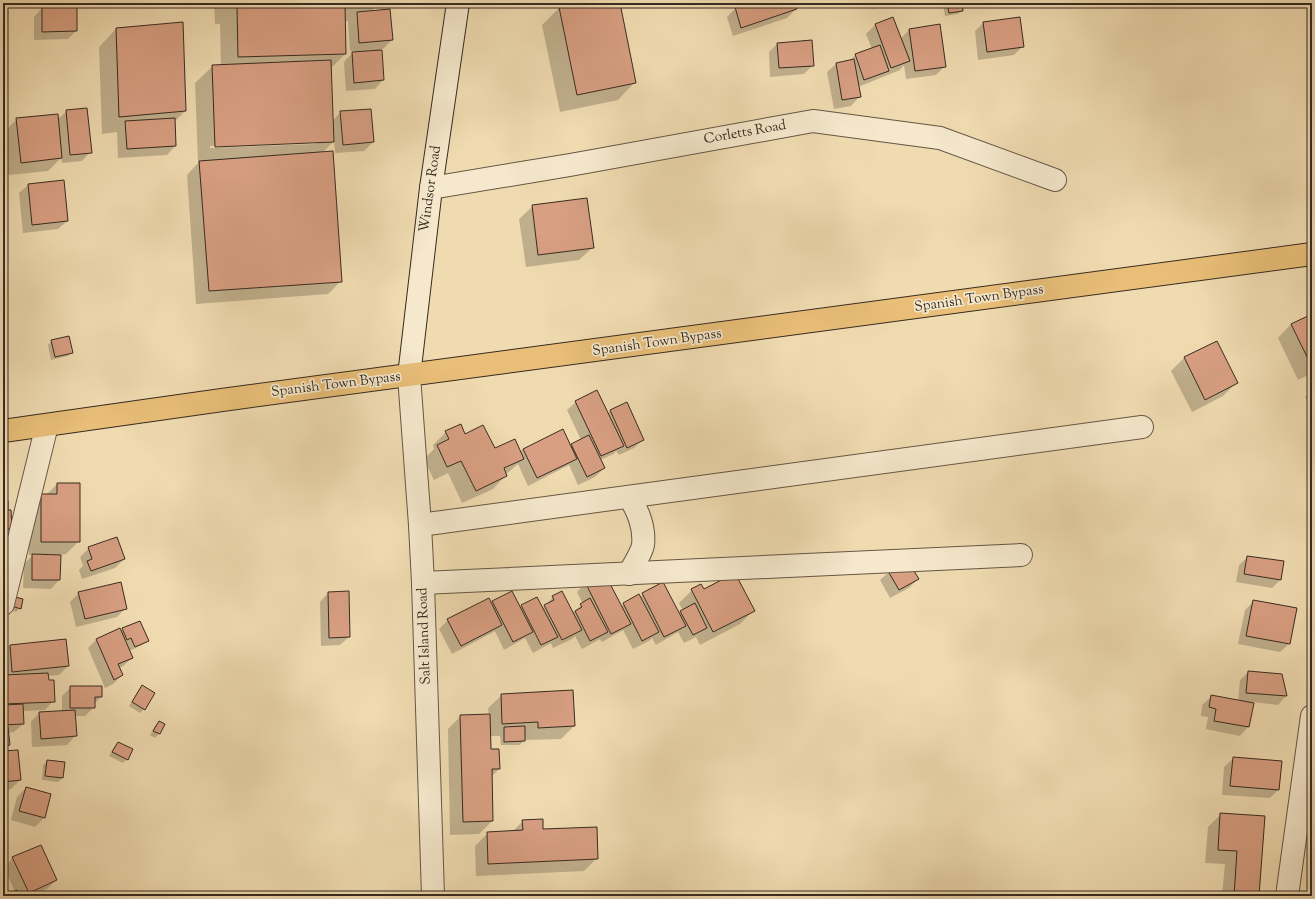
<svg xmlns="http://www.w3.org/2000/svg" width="1315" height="899" font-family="'Sorts Mill Goudy',serif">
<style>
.shadow{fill:#0003;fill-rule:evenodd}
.building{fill:#d89f82;stroke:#372b20}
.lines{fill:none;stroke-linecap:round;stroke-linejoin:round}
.minor-casing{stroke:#655744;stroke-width:24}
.secondary-casing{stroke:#372b20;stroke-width:24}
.primary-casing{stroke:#372b20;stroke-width:24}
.minor{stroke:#f5e8cc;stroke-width:22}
.secondary{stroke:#f5e8cc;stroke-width:22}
.primary{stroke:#e8be78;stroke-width:22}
.labels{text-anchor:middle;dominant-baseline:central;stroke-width:3.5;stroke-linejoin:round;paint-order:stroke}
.street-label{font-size:14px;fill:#372b20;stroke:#f5e8cc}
</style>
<rect width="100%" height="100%" fill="#f0dbb1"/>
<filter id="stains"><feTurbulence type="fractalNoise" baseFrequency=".005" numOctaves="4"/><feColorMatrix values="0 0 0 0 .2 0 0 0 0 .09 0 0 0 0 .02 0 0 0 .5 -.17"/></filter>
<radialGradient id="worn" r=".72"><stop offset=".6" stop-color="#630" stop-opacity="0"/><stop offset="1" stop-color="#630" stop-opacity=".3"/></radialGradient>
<!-- shadow -->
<g class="shadow">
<polygon points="3,3 9,3 7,7 3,11"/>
<path d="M 214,3 L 379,3 L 370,12 L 392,40 L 383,49 L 381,49 L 383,80 L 375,89 L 346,91 L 344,62 L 354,51 L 350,51 L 348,21 L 344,21 L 345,54 L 330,69 L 332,121 L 341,112 L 373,142 L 364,151 L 335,153 L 334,141 L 322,153 L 341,281 L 328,294 L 196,304 L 187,175 L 198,163 L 195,83 L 213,66 L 221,66 L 220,24 L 215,24 ZM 316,142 L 316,144 L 210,148 L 210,146 Z"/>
<polygon points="583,3 619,3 635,82 618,100 560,112 542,25 559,8"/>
<polygon points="751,3 794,3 796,9 787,18 733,36 727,17 736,8"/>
<polygon points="870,3 892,3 889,6 871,9"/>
<polygon points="943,3 961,3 962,10 958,14 945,16"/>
<polygon points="42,8 76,31 68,39 34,40 34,17"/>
<polygon points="892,19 900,39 909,30 945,66 936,75 906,79 904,65 900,70 858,87 859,97 851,106 834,109 827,72 836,64 849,61 856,55 872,49 866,34 875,25"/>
<polygon points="182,23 185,111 174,122 175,146 167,155 118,158 117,132 102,134 99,47 116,29"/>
<polygon points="983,23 1023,46 1014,55 978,60 975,31"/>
<polygon points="777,44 813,65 804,74 770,77 769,52"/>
<polygon points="67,111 90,152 82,161 62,163 61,158 48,171 8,175 4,132 17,119 57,120"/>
<polygon points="63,181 67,221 58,229 23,233 19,193 28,185"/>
<polygon points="533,206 593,247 579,260 526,267 519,219"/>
<polygon points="1312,315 1312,373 1298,380 1278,338 1291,324"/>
<polygon points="52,341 72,352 68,356 51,360 48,345"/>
<polygon points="1216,342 1236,383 1223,396 1192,412 1171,371 1184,358"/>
<polygon points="1312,390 1312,409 1305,397"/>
<polygon points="576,402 607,414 610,411 626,403 643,439 634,448 619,455 616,451 614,454 600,460 604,468 595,477 578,485 569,465 528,486 518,464 510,471 505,474 506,475 493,489 462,503 448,473 434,480 424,459 434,449 433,445 446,432 465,435 494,450 520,452 523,449 570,447 581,440 567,410"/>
<polygon points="57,484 79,541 66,554 60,555 59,580 51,589 23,588 24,564 33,555 29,555 28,508 41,495 46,495"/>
<polygon points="3,502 11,528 3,536"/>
<polygon points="89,548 124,559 115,568 82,579 79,570 83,566 80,557"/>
<polygon points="1248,557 1281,579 1272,588 1236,582 1239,565"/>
<polygon points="889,572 918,579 909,588 890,598 880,580"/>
<polygon points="585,583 621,606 639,596 640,597 643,594 678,614 683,611 679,603 692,590 703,590 753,611 740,624 700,645 696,637 684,643 678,632 656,645 652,638 649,641 633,649 623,630 602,642 600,639 582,649 575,636 572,639 553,648 551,643 533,653 525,638 504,650 495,631 452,654 439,629 448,620 490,604 493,601 519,608 522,606 542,609 553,597 572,613 583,604 577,592"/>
<polygon points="79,593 126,608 117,617 76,627 70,602"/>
<polygon points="328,593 349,637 340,645 321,646 320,602"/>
<polygon points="11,597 20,608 16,612 5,609"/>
<polygon points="1254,601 1289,644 1280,652 1238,644 1245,610"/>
<polygon points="123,629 148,640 144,644 129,651 132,658 123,666 119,668 122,675 113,684 105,688 88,648 96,640 120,632"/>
<polygon points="10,645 68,666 59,675 47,676 53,701 45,710 22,711 23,724 14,732 7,733 9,745 3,749 3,653"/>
<polygon points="1248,672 1281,675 1286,696 1278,705 1253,702 1248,727 1240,736 1206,729 1208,717 1201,716 1202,705 1211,697 1238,701 1240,680"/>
<polygon points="142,686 144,709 140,713 129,706 138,691"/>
<polygon points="71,687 101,697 94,704 94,707 85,716 74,716 75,736 67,745 32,747 31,722 39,713 62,712 62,696"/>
<polygon points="502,695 574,726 561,739 524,740 520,745 501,745 500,736 490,736 490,750 499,769 491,777 492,821 479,834 450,835 448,729 461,716 489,715 488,708"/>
<polygon points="159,722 164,725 159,734 155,738 150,735 155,726"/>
<polygon points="118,743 127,759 123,763 109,756 114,747"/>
<polygon points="3,752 20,780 11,789 3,790"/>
<polygon points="1233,759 1278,790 1270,798 1222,795 1224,767"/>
<polygon points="47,761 64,762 62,778 58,782 42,780 43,765"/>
<polygon points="26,788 50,795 44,818 35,827 11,820 17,797"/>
<polygon points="1221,814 1258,896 1222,896 1225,864 1205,863 1208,827"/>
<polygon points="523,821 542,830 597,858 584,871 476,876 475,846 488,833 512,832"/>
<polygon points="13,858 56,880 47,889 31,896 5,896 15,892 4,867"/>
</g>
<!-- building -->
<g class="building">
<polygon points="232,3 380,3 345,4 346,54 238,57 237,7 232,7"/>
<polygon points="578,3 620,3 636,83 577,95 559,7"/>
<polygon points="748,3 795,3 797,9 741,28 735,7"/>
<polygon points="947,3 962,3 963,11 949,13"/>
<polygon points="77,6 77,31 42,32 42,7"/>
<polygon points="390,9 393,40 359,43 357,12"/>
<polygon points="3,11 8,12 3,34"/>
<polygon points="893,17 910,61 891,68 875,24"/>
<polygon points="1020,17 1024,47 987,52 983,22"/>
<polygon points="183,22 186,111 119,117 116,28"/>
<polygon points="940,24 946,67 915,71 909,29"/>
<polygon points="812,40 814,66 779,68 777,43"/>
<polygon points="880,45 889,71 864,80 855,54"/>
<polygon points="382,50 384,80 354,83 352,52"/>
<polygon points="854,59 861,97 842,100 836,63"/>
<polygon points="331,60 334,142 215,147 212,65"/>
<polygon points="87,108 92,153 70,155 66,110"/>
<polygon points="371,109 374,142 343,145 340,111"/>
<polygon points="58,114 62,158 21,163 16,118"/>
<polygon points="175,118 176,146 127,149 125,121"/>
<polygon points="333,151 342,282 209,291 199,161"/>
<polygon points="64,180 68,221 32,225 28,184"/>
<polygon points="587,198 594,248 538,255 532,205"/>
<polygon points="1312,314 1312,367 1291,324"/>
<polygon points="69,336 73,353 55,357 51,340"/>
<polygon points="1217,341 1238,383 1205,400 1184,357"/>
<polygon points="597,390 624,446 601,456 575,401"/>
<polygon points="627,402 644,440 627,448 610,410"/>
<polygon points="461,424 465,434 483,425 495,448 515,439 524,459 504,468 507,476 476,491 461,461 447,467 437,445 449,439 445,431"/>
<polygon points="563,429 577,459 537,478 523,449"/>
<polygon points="589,435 605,468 587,477 571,444"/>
<polygon points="57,483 80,483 80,542 41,542 41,494 57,494"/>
<polygon points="3,501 8,501 8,510 11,510 12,529 3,529"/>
<polygon points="117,537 125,559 91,571 87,561 92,559 88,547"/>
<polygon points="32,554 61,555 60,580 32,580"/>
<polygon points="1247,556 1284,561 1281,580 1244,574"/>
<polygon points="911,566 919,579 899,590 888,571"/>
<polygon points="735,573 755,611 713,632 691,589 701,584 704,589"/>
<polygon points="607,578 631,624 611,634 585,582"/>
<polygon points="121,582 127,609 85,619 78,592"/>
<polygon points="663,582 686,626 664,637 642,593"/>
<polygon points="349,591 350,637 329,638 328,592"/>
<polygon points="512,591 533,632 513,642 492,601"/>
<polygon points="562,591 582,630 562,640 544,605 554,600 552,596"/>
<polygon points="639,594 659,632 642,641 623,603"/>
<polygon points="11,596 23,599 21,609 8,605"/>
<polygon points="537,597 558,637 541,645 521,605"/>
<polygon points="489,598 502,625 461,646 447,619"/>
<polygon points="590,598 608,632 590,641 575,611 582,607 580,604"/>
<polygon points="1253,600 1297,608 1290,644 1246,636"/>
<polygon points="695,603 707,628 693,635 680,611"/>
<polygon points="140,621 149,641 135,647 131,638 127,640 122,628"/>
<polygon points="120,628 133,658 118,664 123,675 114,680 96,639"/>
<polygon points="66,639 69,666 12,672 10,645"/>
<polygon points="1248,671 1282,674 1287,696 1246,693"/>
<polygon points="48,673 49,680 54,680 55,702 3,704 3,675"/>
<polygon points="142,685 155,693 145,710 132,702"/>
<polygon points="70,686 102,686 102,697 95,697 95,708 70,708"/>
<polygon points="573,690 575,726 538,728 538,722 502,724 501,694"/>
<polygon points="1211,695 1254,703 1249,727 1214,721 1216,709 1209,707"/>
<polygon points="23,704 24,724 3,725 3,705"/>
<polygon points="75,710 77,736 41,739 39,712"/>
<polygon points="490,714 491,749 499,749 500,769 492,769 493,821 463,822 460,715"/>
<polygon points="159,721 165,724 160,734 153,731"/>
<polygon points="525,726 525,741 504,742 504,727"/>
<polygon points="8,727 10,745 3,746 3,728"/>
<polygon points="118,742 133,749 128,760 112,752"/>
<polygon points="18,750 21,780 3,782 3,751"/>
<polygon points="1233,757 1282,761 1279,790 1230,786"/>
<polygon points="47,760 65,762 63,778 45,776"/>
<polygon points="26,787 51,794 45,818 19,811"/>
<polygon points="1220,813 1265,816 1259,896 1224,896 1224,895 1234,896 1237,851 1218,850"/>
<polygon points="543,819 543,829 597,827 598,859 488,864 487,832 523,830 522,820"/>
<polygon points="41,845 57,880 29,893 12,857"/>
<polygon points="17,890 19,896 3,896"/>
</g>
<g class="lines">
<!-- minor casing -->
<g class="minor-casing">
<g id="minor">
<polyline points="431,188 570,165 813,121 940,138 1055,180"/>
<polyline points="409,376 420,525 423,583 433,896"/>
<path d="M 629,497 C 638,510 645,528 643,545 C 642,552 633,566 629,574"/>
<polyline points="420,525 1142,427"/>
<polyline points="423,583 1021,555"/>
<polyline points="3,604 47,425"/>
<polyline points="1287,896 1312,716"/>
</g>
</g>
<!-- secondary casing -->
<g class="secondary-casing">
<polyline id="secondary" points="409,376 431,188 458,3"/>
</g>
<!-- primary casing -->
<g class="primary-casing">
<polyline id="primary" points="3,431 222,400 1312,254"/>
</g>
<!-- minor -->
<use href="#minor" class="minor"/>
<!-- secondary -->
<use href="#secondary" class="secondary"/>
<!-- primary -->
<use href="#primary" class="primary"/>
</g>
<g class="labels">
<!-- street labels -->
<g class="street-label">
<text transform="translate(745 133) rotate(-10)">Corletts Road</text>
<text transform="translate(431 189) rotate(-82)">Windsor Road</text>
<text transform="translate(979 299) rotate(-8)">Spanish Town Bypass</text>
<text transform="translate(657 343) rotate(-8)">Spanish Town Bypass</text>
<text transform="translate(336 385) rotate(-7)">Spanish Town Bypass</text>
<text transform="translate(425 636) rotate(-92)">Salt Island Road</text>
</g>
</g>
<!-- margin -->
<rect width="1315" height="899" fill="none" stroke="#f0dbb1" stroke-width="16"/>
<rect x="4" y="4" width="1307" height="891" fill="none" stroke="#372b20" stroke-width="2"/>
<rect x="8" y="8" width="1299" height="883" fill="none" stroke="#372b20"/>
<rect width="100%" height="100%" filter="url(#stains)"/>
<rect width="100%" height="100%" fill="url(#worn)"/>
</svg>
